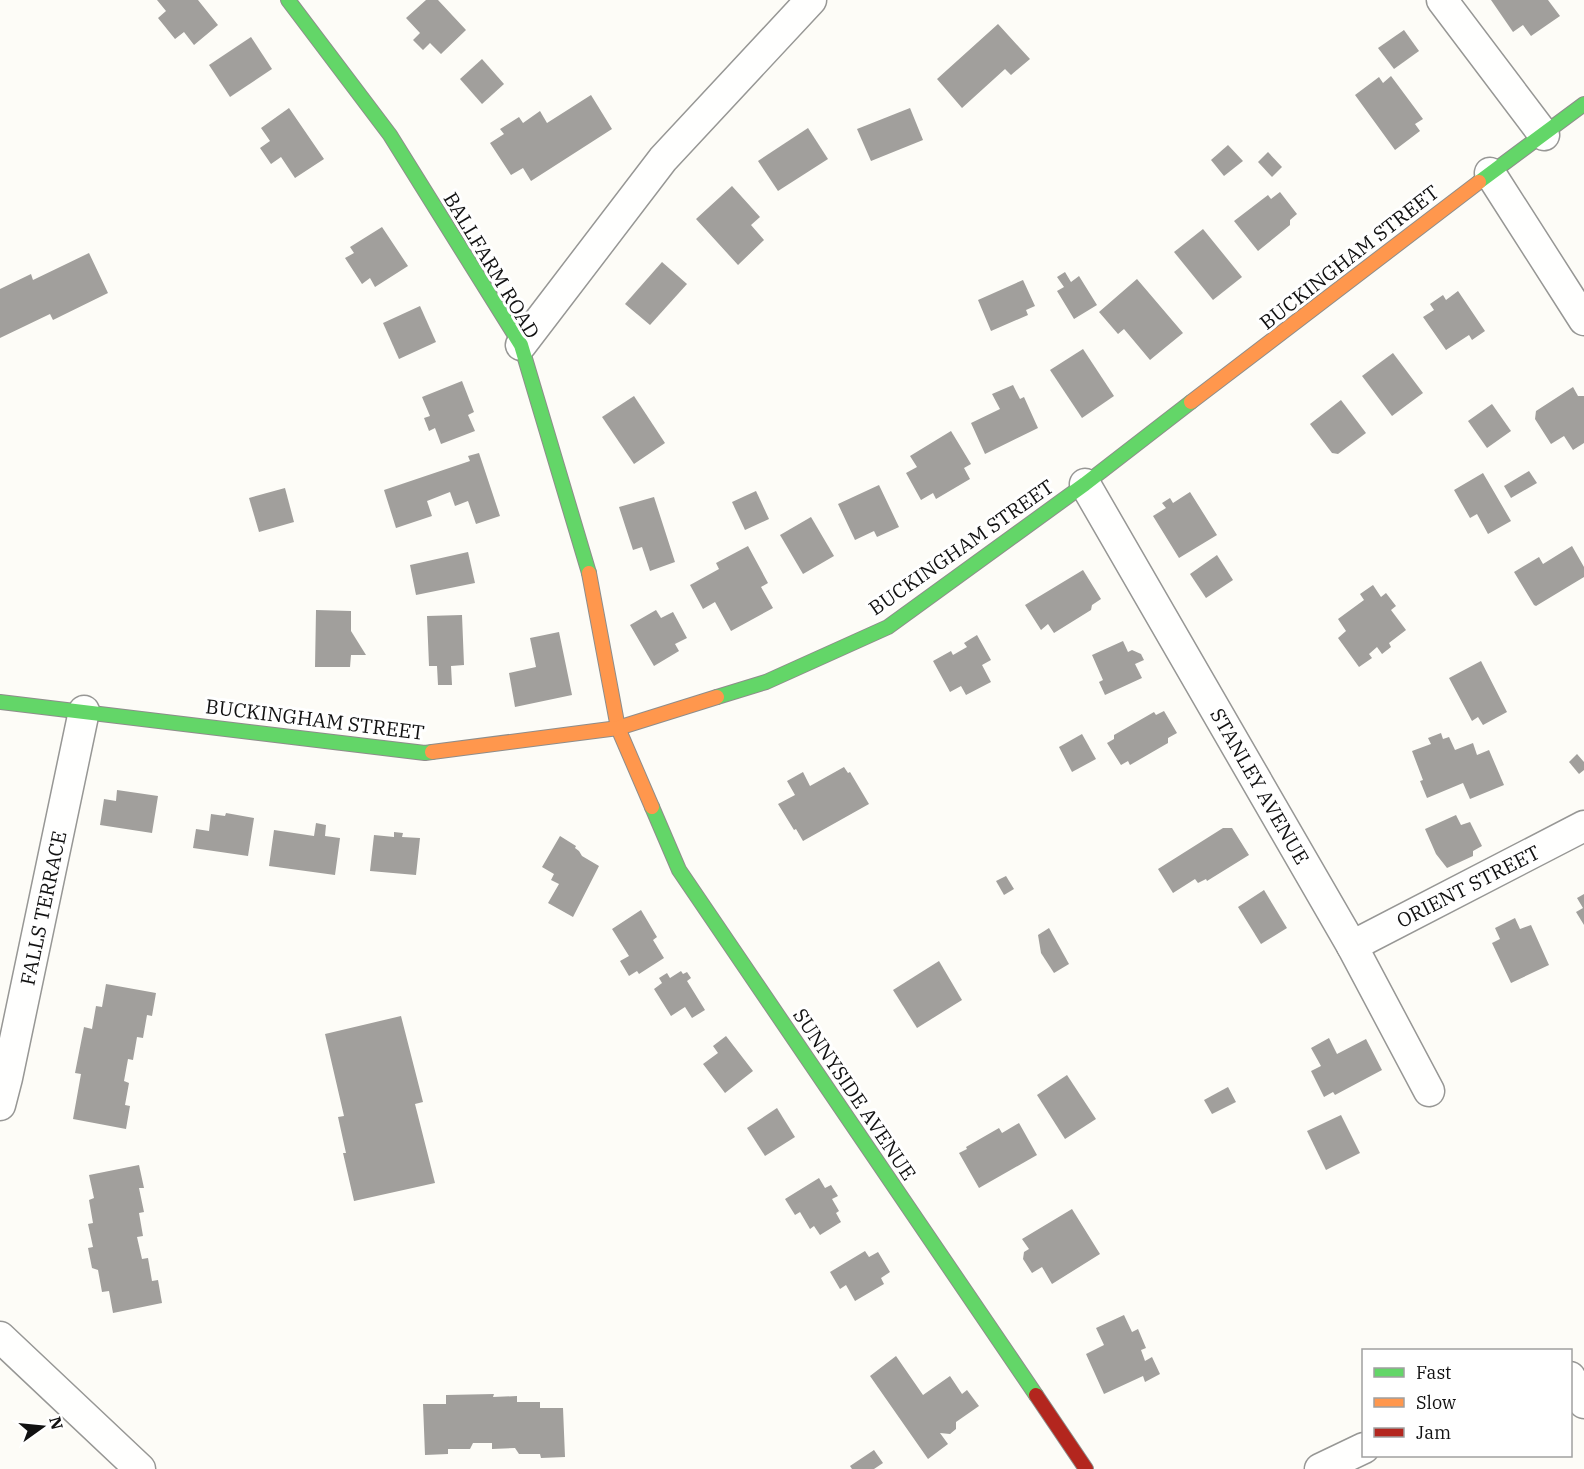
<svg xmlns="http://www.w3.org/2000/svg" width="1584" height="1469" font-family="'IBM Plex Serif',serif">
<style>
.building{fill:#a19f9c}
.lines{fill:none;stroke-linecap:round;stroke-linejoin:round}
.street-casing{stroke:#979795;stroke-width:33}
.fast-casing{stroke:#8e8d8b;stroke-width:16}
.slow-casing{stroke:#8e8d8b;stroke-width:16}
.jam-casing{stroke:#8e8d8b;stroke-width:16}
.street{stroke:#fffffe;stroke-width:30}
.fast{stroke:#63d668;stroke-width:14}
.slow{stroke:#ff974d;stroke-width:14}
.jam{stroke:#b3261e;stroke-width:14}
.labels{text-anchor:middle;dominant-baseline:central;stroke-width:6;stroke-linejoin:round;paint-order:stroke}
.street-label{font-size:20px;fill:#111;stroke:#fff}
</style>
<rect width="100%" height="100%" fill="#fdfcf7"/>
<!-- building -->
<g class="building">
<polygon points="157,0 198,0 218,25 194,45 184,32 175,39 158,18 166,11"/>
<polygon points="426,0 438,0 466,30 441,54 430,43 423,50 413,40 420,33 406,18"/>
<polygon points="1491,0 1548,0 1560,16 1531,36 1523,25 1513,32"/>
<polygon points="998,24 1030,59 1011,75 1005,69 962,108 937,79"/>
<polygon points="1404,30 1419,51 1394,69 1378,48"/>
<polygon points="251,37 272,69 230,97 209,65"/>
<polygon points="482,59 504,84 482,104 460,79"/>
<polygon points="1391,76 1423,119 1415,124 1420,131 1395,150 1355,95 1379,77 1383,83"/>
<polygon points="591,95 612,129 531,181 523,168 511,175 490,143 504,134 500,129 519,117 523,123 540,111 547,123"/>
<polygon points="289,108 324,159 295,178 281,157 271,164 260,148 270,141 261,128"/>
<polygon points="910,108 923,140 871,161 857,129"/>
<polygon points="808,128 828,159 778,191 758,161"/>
<polygon points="1228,145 1243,161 1224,176 1211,160"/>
<polygon points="1268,152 1282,167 1272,177 1258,162"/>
<polygon points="732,186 760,217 751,225 764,240 738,265 696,219"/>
<polygon points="1280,192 1297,214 1290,220 1290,225 1258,251 1234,221 1268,195 1271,199"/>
<polygon points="382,227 408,266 375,287 370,278 362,284 345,258 354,253 350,247"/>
<polygon points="1203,229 1242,277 1213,300 1174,252"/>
<polygon points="89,253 108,293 53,320 50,314 0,338 0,289 31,274 33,280"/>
<polygon points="662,262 687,284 650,325 625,304"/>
<polygon points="1065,272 1071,282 1079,276 1097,305 1074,319 1057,291 1064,287 1057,277"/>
<polygon points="1137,279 1183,333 1150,360 1124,329 1118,334 1099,312"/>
<polygon points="1023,280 1035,306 1026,310 1028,315 991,331 978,300"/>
<polygon points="1458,291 1485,331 1472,340 1469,335 1446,350 1423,317 1434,310 1430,304 1443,295 1446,300"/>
<polygon points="420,306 436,342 399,359 383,323"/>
<polygon points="1083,349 1114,396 1082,418 1050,370"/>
<polygon points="1393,353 1423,393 1392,416 1362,376"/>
<polygon points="462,381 474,412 468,415 475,431 441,444 435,428 429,431 424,418 430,416 422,397"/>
<polygon points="1013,385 1020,399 1024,397 1038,428 985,454 971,423 1000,409 992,394"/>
<polygon points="1573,387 1578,396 1584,396 1584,443 1573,450 1564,436 1551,444 1535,419 1536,411"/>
<polygon points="634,396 665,443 634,464 602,417"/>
<polygon points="1341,400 1366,433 1338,454 1332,453 1310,424"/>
<polygon points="1492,404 1511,431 1487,448 1468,421"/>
<polygon points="951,431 971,464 964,468 970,479 936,499 933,493 921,500 906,473 917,467 910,456"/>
<polygon points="479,453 500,516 476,524 468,501 455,506 450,492 427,501 432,516 396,528 384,490 470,461 468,456"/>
<polygon points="1529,471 1537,483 1511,498 1504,486"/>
<polygon points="1483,473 1511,521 1488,534 1477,514 1470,518 1454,490"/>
<polygon points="879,485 899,527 877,537 874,531 855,540 838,504"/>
<polygon points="285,488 294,522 259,532 249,498"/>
<polygon points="756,491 769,519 745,530 732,502"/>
<polygon points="1190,492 1217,535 1179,558 1153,516 1166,508 1162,503 1170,498 1173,503"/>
<polygon points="654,497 675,562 650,571 642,547 633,550 619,507"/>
<polygon points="811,517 834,556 803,574 780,535"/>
<polygon points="748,546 768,583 761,587 773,608 731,631 715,602 703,609 690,585 719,569 716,563"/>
<polygon points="1572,546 1584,567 1584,577 1536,606 1534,605 1514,572 1539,557 1543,564"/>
<polygon points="468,552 475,583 416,595 410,565"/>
<polygon points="1217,555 1233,580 1206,598 1190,574"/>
<polygon points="1083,570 1101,599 1092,605 1091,610 1054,633 1048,624 1041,630 1025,605"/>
<polygon points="1373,585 1381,597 1386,593 1396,606 1391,610 1406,630 1389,643 1391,647 1382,654 1377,647 1369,654 1372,658 1359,667 1338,638 1346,631 1338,619 1364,600 1360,594"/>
<polygon points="316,610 351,611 351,631 366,655 351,655 350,667 315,667"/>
<polygon points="656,610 661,618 673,612 687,638 675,644 679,651 654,666 630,625"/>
<polygon points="462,615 464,665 451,666 452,685 438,685 437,666 429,666 427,616"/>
<polygon points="559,632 572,695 515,707 509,673 536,667 530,638"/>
<polygon points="977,635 991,660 982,665 991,682 966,695 961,686 950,692 933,661 951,651 953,655 967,647 964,643"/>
<polygon points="1123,641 1128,652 1132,650 1141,654 1144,660 1135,664 1142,678 1105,695 1099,682 1103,680 1092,655"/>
<polygon points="1481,661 1507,712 1483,725 1478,717 1472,721 1449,678"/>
<polygon points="1164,711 1177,733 1168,738 1168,743 1130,765 1128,761 1121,765 1107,743 1114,739 1114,735 1154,712 1156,715"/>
<polygon points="1441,733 1443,739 1449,737 1455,750 1473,743 1477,755 1489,750 1504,785 1470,799 1463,783 1427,798 1420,781 1423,780 1412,751 1431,744 1428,738"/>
<polygon points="1082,734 1096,759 1072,772 1059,747"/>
<polygon points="1577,754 1584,762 1584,770 1579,774 1569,762"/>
<polygon points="844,767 848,773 850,772 869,804 803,841 796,829 794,830 778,804 795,795 787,781 803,772 810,786"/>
<polygon points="117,790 158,796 152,833 100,825 104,799 116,801"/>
<polygon points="226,813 254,818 248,856 193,848 196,829 209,831 211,814 225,816"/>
<polygon points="1456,815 1461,825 1470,822 1482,846 1473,851 1473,856 1447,868 1436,854 1425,829"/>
<polygon points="316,823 326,825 325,836 340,838 335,875 269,866 274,830 314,836"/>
<polygon points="1223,828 1232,828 1249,855 1207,881 1206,879 1198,883 1195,879 1173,893 1158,869"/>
<polygon points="394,832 403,833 402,837 420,838 416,875 370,871 374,835 394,837"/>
<polygon points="560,836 576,846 575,848 579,851 582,856 599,866 573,917 548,903 559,884 551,880 554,874 542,867"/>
<polygon points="1006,876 1014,889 1004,895 996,881"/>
<polygon points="1264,890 1287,928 1261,944 1238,907"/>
<polygon points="1584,894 1584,925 1576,912 1583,908 1577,898"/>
<polygon points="641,910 657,937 653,940 664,958 639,974 637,971 629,976 620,961 629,956 612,929"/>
<polygon points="1515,918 1520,929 1531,925 1549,965 1511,983 1492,943 1500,939 1495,928"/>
<polygon points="1049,928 1069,964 1054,973 1041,953 1038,935"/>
<polygon points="939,961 962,1000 917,1028 893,990"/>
<polygon points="681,971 683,974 687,972 691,978 687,981 705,1010 692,1018 685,1007 671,1016 654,989 662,983 659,978 667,973 670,978"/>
<polygon points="106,984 156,993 152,1016 147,1015 143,1038 137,1037 133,1060 128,1059 124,1081 129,1083 125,1105 130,1106 126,1129 73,1119 81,1074 75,1073 84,1027 92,1029 96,1006 102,1007"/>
<polygon points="401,1016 423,1102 415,1104 435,1183 354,1201 343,1153 346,1153 338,1117 344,1116 325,1034"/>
<polygon points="726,1036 753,1071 725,1093 703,1064 718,1053 713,1046"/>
<polygon points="1329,1038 1337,1054 1366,1039 1382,1070 1335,1095 1333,1092 1324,1097 1311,1071 1321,1066 1311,1048"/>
<polygon points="1067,1075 1096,1119 1065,1139 1037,1095"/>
<polygon points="1228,1087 1236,1102 1212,1114 1204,1100"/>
<polygon points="777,1108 795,1137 765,1156 747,1128"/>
<polygon points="1341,1115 1360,1153 1326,1170 1307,1131"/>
<polygon points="1019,1123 1037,1155 979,1188 959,1153 967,1149 966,1147 999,1128 1002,1133"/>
<polygon points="139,1165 144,1188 139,1188 144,1212 139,1213 143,1236 137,1237 142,1259 148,1258 152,1281 158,1280 162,1303 113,1313 109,1291 102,1292 98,1270 92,1268 88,1248 93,1247 88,1224 93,1223 89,1200 94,1198 89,1175"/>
<polygon points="819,1178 825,1188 831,1185 838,1196 832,1199 839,1211 836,1213 841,1222 820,1235 814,1226 810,1229 800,1212 795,1215 785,1199"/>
<polygon points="1072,1209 1100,1254 1052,1284 1042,1267 1032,1273 1023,1259 1024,1252 1029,1249 1022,1239"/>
<polygon points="865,1251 869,1257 878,1252 890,1272 881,1278 884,1284 855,1301 846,1285 840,1289 830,1272"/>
<polygon points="1124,1315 1132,1332 1138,1329 1146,1348 1141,1350 1145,1361 1152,1357 1160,1374 1145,1382 1143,1376 1104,1394 1086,1354 1104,1345 1096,1328"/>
<polygon points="896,1356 923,1395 950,1376 962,1394 967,1390 979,1406 956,1422 956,1429 950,1434 940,1433 948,1444 928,1459 870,1376"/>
<polygon points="494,1394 493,1397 517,1396 517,1402 540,1402 540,1408 563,1408 565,1457 541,1458 540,1454 519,1454 515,1448 492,1449 492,1443 473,1443 470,1449 448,1449 448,1454 425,1455 423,1404 446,1404 446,1395"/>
<polygon points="874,1450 883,1463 874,1469 852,1469 850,1466"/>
</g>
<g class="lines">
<!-- street casing -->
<g class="street-casing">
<g id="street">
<polyline points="1442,0 1544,135"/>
<polyline points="1490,173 1584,320"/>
<polyline points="521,345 663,159 811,0"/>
<polyline points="1085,484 1352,946 1429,1091"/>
<polyline points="1352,946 1584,826"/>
<polyline points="0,1105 7,1078 84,711"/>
<polyline points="0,1337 140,1469"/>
<polyline points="1570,1377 1584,1403"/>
<polyline points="1320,1469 1364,1448"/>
</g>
</g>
<!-- fast casing -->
<g class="fast-casing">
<g id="fast">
<polyline points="288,0 390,135 521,345 589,573"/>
<polyline points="1479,182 1584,104"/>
<polyline points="717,697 766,682 888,627 1085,484 1191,402"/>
<polyline points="0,702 425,753 432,752"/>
<polyline points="652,807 679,870 1036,1395"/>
</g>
</g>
<!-- slow casing -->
<g class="slow-casing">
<g id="slow">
<polyline points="1191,402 1479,182"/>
<polyline points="589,573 618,728 652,807"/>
<polyline points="432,752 618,728 717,697"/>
</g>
</g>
<!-- jam casing -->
<g class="jam-casing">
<polyline id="jam" points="1036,1395 1086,1469"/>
</g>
<!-- street -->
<use href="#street" class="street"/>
<!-- fast -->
<use href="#fast" class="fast"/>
<!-- slow -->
<use href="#slow" class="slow"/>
<!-- jam -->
<use href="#jam" class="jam"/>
</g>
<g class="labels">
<!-- street labels -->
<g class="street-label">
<text transform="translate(1349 257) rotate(-38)">BUCKINGHAM STREET</text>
<text transform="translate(492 265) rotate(59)">BALLFARM ROAD</text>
<text transform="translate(961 547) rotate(-35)">BUCKINGHAM STREET</text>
<text transform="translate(315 719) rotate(7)">BUCKINGHAM STREET</text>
<text transform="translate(1260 786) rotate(60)">STANLEY AVENUE</text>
<text transform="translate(1468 886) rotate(-27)">ORIENT STREET</text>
<text transform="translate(43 908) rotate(-78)">FALLS TERRACE</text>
<text transform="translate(855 1094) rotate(56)">SUNNYSIDE AVENUE</text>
</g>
</g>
<!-- legend -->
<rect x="1362" y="1349" width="210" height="108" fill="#ffffff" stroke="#a0a0a0" stroke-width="1.5"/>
<rect x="1374" y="1368" width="30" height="9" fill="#63d668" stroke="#a0a0a0" stroke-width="1.5"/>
<text x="1416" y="1379" font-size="18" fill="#111111">Fast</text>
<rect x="1374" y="1398" width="30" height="9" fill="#ff974d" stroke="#a0a0a0" stroke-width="1.5"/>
<text x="1416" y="1409" font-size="18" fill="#111111">Slow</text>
<rect x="1374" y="1428" width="30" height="9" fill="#b3261e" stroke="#a0a0a0" stroke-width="1.5"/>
<text x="1416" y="1439" font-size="18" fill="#111111">Jam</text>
<!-- north arrow -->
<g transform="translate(42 1427) rotate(75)" stroke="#ffffff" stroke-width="4.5" paint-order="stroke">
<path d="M0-4.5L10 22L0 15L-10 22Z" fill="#111111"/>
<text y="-9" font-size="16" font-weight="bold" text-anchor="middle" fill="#111111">N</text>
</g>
</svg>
